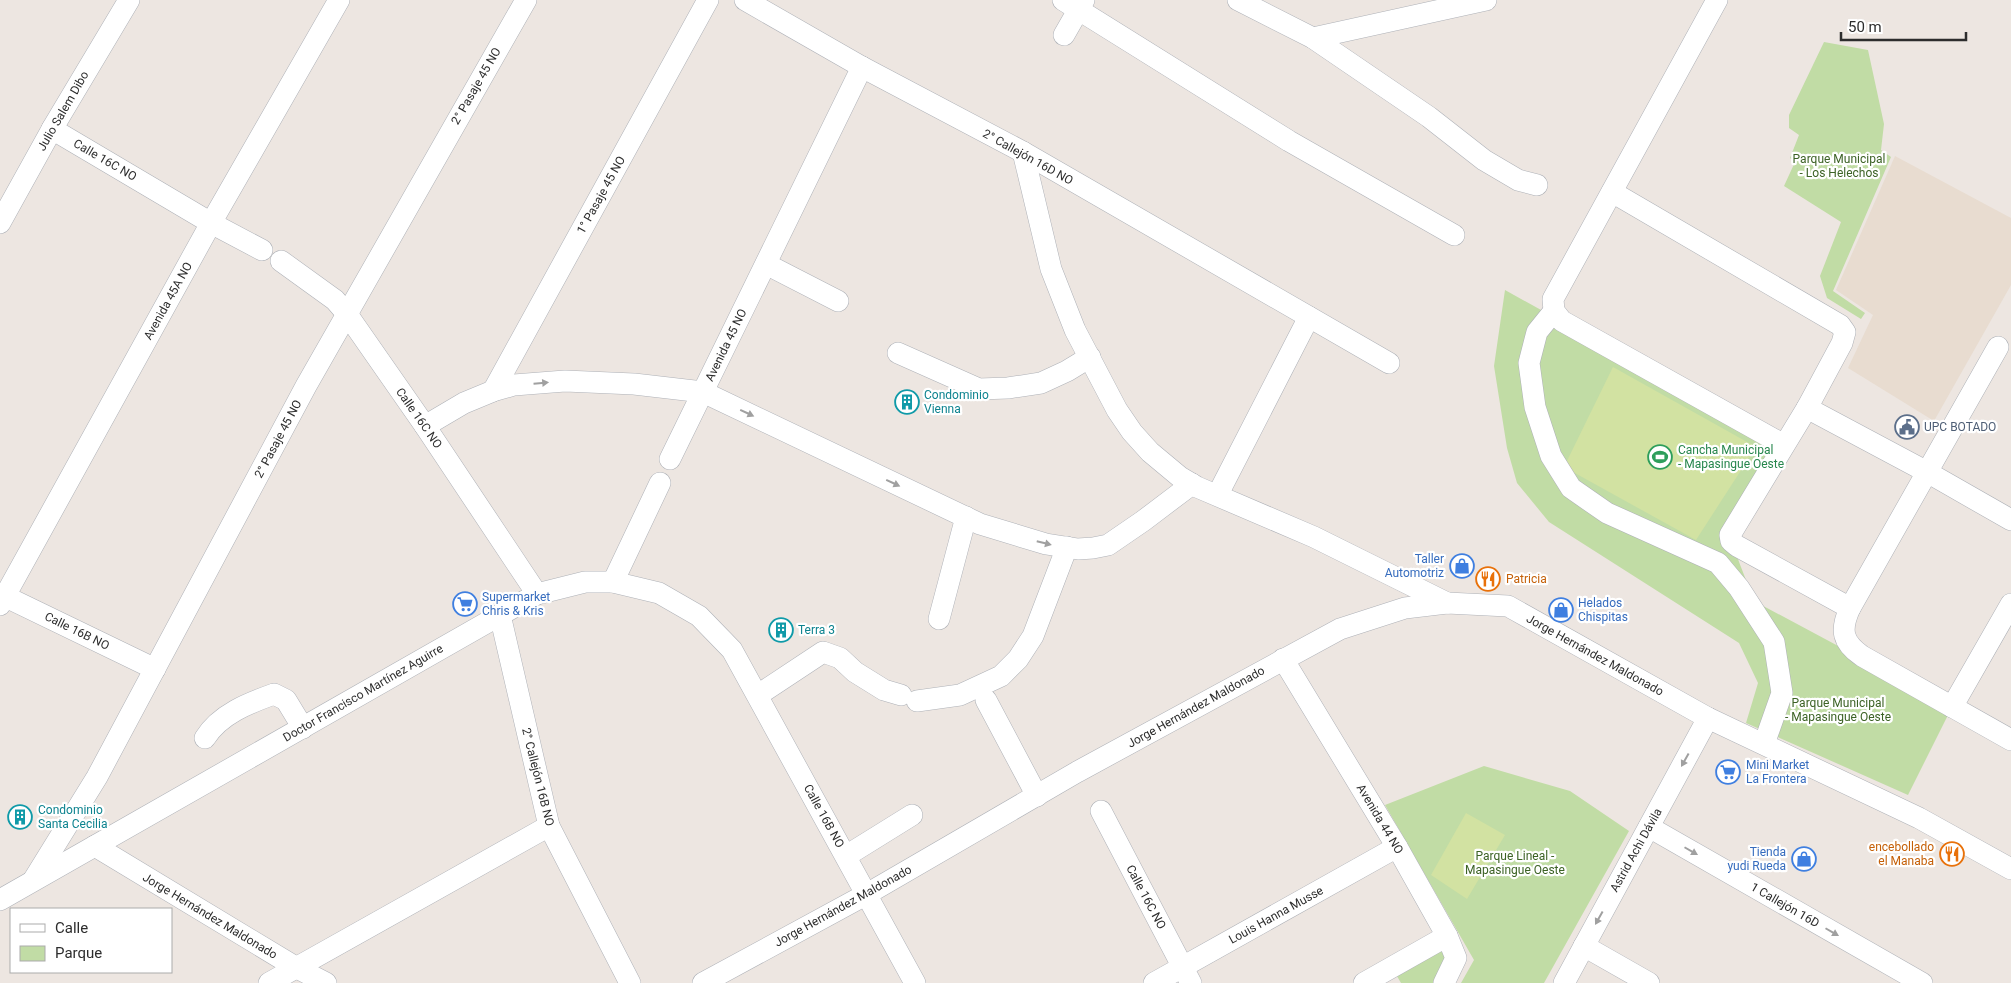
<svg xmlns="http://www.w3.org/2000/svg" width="2011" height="983" font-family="Roboto,sans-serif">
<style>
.education{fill:#e8dcd0}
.green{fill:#c1dca5}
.pitch{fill:#d2e2a2}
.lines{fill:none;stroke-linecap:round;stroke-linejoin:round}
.minor-casing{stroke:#aeb1b7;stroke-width:22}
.minor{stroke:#fff;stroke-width:21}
.oneway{fill:#a0a0a0}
.labels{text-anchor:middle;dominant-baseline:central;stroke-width:4.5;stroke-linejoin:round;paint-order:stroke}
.street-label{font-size:12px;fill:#2d2d2d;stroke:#fff}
.park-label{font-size:12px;fill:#3c6225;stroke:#fff}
.culture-label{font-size:12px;fill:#0d838f;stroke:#fff;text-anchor:start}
.service-label{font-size:12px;fill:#4e5e75;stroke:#fff;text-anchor:start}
.leisure-label{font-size:12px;fill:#27864d;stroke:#fff;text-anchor:start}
.shop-label{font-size:12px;fill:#366cbe;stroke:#fff;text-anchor:start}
.food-label{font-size:12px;fill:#c56008;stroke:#fff;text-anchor:start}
</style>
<rect width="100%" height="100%" fill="#ede6e1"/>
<!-- education -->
<polygon class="education" points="1895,156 2011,218 2011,285 1934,421 1848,368 1873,315 1836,290"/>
<!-- green -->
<g class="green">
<polygon points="1824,42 1868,50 1884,124 1881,150 1891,157 1833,291 1865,313 1861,319 1827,298 1820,276 1841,222 1784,186 1795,162 1790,158 1799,135 1789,128 1789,115"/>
<polygon points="1505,290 1784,445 1731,541 1754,601 1952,707 1908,795 1746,723 1758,683 1739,643 1549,522 1517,483 1507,448 1494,366"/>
<polygon points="1484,766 1570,791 1629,831 1544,983 1461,983 1474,960 1385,805"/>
<polygon points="1443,944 1452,957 1439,983 1401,983 1394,971"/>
</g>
<!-- pitch -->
<g class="pitch">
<polygon points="1613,367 1756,447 1696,540 1564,467"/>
<polygon points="1466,813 1505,835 1467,899 1431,875"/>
</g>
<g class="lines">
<!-- minor casing -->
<g class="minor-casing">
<g id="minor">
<polyline points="745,0 862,67 1023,152 1389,363"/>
<polyline points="1063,0 1289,141 1454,235"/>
<polyline points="1238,0 1313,38 1429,117 1484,160 1518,180 1537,185"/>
<polyline points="1717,0 1553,299 1554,311 1562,321 1784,445"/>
<polyline points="1064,35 1084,0"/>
<polyline points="1313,38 1486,0"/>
<polyline points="52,129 211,223 262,250"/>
<polyline points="1023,152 1051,269 1075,330 1117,410 1132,432 1150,452 1180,477 1197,487 1314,537 1447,603"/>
<polyline points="1612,192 1840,325 1845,332 1842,343 1807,408"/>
<polyline points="0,223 52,129 129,0"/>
<polyline points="281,261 335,300 347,314 425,426 537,594"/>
<polyline points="766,264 838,301"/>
<polyline points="1554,311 1537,332 1529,363 1535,407 1551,456 1571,488 1607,513 1718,563 1739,588 1774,642 1782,693 1764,744"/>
<path d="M 1998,347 L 1850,608 C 1840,630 1842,642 1862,656 L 2011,740"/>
<polyline points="898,353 979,389 1008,388 1041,383 1067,371 1090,357"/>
<polyline points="493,391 708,0"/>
<polyline points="425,426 464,403 493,391 514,385 565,381 634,384 703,392 980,524 1046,544 1078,549 1093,548 1108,545 1143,521 1192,484"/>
<polyline points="670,459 862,67"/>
<polyline points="1218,494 1309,317"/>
<polyline points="613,582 660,483"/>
<polyline points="0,594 155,669"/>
<polyline points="0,605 211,223 339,0"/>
<polyline points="1850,608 1737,546 1731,541 1730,535 1807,408 1927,472 2011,520"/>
<polyline points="500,615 549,826 630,983"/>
<polyline points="939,619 966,517"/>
<polyline points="1283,659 1397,847 1447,936 1456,958 1444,983"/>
<polyline points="758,695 823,652 840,658 855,672 884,690 901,695"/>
<polyline points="986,700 1037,796"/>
<polyline points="917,701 960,695 1001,676 1018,659 1033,636 1067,547"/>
<polyline points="1952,707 2011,604"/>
<path d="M 205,738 C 220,714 249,703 274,694 L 286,700 L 303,728"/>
<polyline points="1101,811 1191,983"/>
<polyline points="1649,827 1922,983"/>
<polyline points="95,846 297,968 326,983"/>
<polyline points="846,856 912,815"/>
<polyline points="34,879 97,777 306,386 526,0"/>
<polyline points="0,900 537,594 585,582 613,582 659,593 699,616 732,650 915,983"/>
<polyline points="1584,946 1649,983"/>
<polyline points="269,983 549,826"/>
<polyline points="703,983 867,894 1077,772 1340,629 1405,608 1447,603 1508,606 1708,718 1919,818 2011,869"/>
<polyline points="1154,983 1397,847"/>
<polyline points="1364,983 1447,936"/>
<polyline points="1564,983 1708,718"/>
</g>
</g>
<!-- minor -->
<use href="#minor" class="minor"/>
</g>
<!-- one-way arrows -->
<defs><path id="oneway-solid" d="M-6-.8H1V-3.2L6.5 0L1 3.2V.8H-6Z" transform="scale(1.25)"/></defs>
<g class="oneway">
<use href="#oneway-solid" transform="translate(541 383) rotate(-5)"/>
<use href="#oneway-solid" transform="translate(747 413) rotate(25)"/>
<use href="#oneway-solid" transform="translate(893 483) rotate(25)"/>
<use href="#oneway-solid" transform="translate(1044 543) rotate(14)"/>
<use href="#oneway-solid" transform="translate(1685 760) rotate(119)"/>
<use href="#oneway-solid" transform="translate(1691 851) rotate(30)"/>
<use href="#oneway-solid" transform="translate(1599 918) rotate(119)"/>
<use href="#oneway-solid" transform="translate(1832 932) rotate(30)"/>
</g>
<!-- icons -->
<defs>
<g id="building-ring" transform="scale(1.25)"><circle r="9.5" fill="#fff" stroke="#0f9aa8" stroke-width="1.5"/><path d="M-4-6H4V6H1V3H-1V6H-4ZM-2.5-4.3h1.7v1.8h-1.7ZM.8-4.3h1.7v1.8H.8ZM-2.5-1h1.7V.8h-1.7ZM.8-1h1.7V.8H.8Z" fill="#0f9aa8"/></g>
<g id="civic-ring" transform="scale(1.25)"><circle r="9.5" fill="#fff" stroke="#5c6f8a" stroke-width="1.5"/><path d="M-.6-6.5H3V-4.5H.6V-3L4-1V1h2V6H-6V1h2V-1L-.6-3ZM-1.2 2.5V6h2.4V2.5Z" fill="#5c6f8a"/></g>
<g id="stadium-ring" transform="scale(1.25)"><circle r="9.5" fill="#fff" stroke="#2e9e5b" stroke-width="1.5"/><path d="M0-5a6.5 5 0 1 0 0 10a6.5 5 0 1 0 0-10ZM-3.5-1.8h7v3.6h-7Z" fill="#2e9e5b"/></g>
<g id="shop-ring" transform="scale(1.25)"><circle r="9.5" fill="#fff" stroke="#3f7fe0" stroke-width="1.5"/><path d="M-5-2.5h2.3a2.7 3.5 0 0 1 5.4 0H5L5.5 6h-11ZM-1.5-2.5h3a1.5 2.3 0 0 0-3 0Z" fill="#3f7fe0"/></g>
<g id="restaurant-ring" transform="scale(1.25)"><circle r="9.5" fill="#fff" stroke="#e8710a" stroke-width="1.5"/><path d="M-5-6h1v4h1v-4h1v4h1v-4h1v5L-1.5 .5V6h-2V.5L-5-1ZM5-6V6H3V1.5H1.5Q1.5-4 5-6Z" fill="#e8710a"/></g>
<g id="supermarket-ring" transform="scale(1.25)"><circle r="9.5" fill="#fff" stroke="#3f7fe0" stroke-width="1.5"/><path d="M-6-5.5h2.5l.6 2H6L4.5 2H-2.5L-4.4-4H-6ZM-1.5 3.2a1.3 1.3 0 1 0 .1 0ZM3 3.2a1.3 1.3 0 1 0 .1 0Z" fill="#3f7fe0"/></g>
</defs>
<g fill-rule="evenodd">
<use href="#building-ring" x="907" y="402"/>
<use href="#civic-ring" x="1907" y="427"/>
<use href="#stadium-ring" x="1660" y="457"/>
<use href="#shop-ring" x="1462" y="566"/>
<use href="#restaurant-ring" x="1488" y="579"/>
<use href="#supermarket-ring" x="465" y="604"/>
<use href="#shop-ring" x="1561" y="610"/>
<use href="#building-ring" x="781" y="630"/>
<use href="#supermarket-ring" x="1728" y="772"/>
<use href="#building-ring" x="20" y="817"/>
<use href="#restaurant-ring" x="1952" y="854"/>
<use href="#shop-ring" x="1804" y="859"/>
</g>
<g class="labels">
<!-- street labels -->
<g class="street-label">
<text transform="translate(476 86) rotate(-60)">2° Pasaje 45 NO</text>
<text transform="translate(63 111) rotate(-60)">Julio Salem Dibo</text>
<text transform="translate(1028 157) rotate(29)">2° Callejón 16D NO</text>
<text transform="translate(105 160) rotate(30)">Calle 16C NO</text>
<text transform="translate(601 195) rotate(-61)">1° Pasaje 45 NO</text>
<text transform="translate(168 301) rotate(-61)">Avenida 45A NO</text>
<text transform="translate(726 345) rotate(-64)">Avenida 45 NO</text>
<text transform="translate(419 418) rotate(55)">Calle 16C NO</text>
<text transform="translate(278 439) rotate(-62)">2° Pasaje 45 NO</text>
<text transform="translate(77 631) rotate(26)">Calle 16B NO</text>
<text transform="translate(1595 655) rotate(29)">Jorge Hernández Maldonado</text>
<text transform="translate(363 693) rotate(-30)">Doctor Francisco Martínez Aguirre</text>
<text transform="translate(1196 707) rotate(-29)">Jorge Hernández Maldonado</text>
<text transform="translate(538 777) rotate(76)">2° Callejón 16B NO</text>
<text transform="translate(824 816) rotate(61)">Calle 16B NO</text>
<text transform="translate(1380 819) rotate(59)">Avenida 44 NO</text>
<text transform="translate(1636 850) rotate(-61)">Astrid Achi Dávila</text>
<text transform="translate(1146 897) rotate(62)">Calle 16C NO</text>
<text transform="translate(1785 905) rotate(30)">1 Callejón 16D</text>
<text transform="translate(843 906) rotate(-29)">Jorge Hernández Maldonado</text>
<text transform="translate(1276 915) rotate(-29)">Louis Hanna Musse</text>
<text transform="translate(210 916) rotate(31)">Jorge Hernández Maldonado</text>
</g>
<!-- park labels -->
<g class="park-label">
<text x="1839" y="159">Parque Municipal<tspan x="1839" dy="14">- Los Helechos</tspan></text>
<text x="1838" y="703">Parque Municipal<tspan x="1838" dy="14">- Mapasingue Oeste</tspan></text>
<text x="1515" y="856">Parque Lineal -<tspan x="1515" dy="14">Mapasingue Oeste</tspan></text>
</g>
<!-- culture labels -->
<g class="culture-label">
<text x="924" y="395">Condominio<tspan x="924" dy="14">Vienna</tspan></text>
<text x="798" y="630">Terra 3</text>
<text x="38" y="810">Condominio<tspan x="38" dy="14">Santa Cecilia</tspan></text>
</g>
<!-- service labels -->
<g class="service-label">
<text x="1924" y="427">UPC BOTADO</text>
</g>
<!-- leisure labels -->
<g class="leisure-label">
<text x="1678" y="450">Cancha Municipal<tspan x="1678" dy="14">- Mapasingue Oeste</tspan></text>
</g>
<!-- shop labels -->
<g class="shop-label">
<text x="1444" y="559" text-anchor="end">Taller<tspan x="1444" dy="14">Automotriz</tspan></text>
<text x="482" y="597">Supermarket<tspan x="482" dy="14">Chris &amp; Kris</tspan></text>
<text x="1578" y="603">Helados<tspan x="1578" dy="14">Chispitas</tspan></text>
<text x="1746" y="765">Mini Market<tspan x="1746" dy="14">La Frontera</tspan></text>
<text x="1786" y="852" text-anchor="end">Tienda<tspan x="1786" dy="14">yudi Rueda</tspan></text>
</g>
<!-- food labels -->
<g class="food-label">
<text x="1506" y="579">Patricia</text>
<text x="1934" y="847" text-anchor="end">encebollado<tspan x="1934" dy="14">el Manaba</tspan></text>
</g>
</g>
<!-- legend -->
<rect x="10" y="908" width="162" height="65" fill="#ffffff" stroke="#ababab"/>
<rect x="20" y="924" width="25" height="8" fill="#ffffff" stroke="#ababab"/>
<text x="55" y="933" font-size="15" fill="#2d2d2d">Calle</text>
<rect x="20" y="946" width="25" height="15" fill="#c1dca5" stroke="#ababab"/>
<text x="55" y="958" font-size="15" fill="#2d2d2d">Parque</text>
<!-- scale -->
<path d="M1841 32v8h125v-8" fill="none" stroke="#2d2d2d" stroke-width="2.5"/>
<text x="1848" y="32" font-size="15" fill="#2d2d2d" stroke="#ffffff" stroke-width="4" paint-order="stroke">50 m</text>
</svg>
